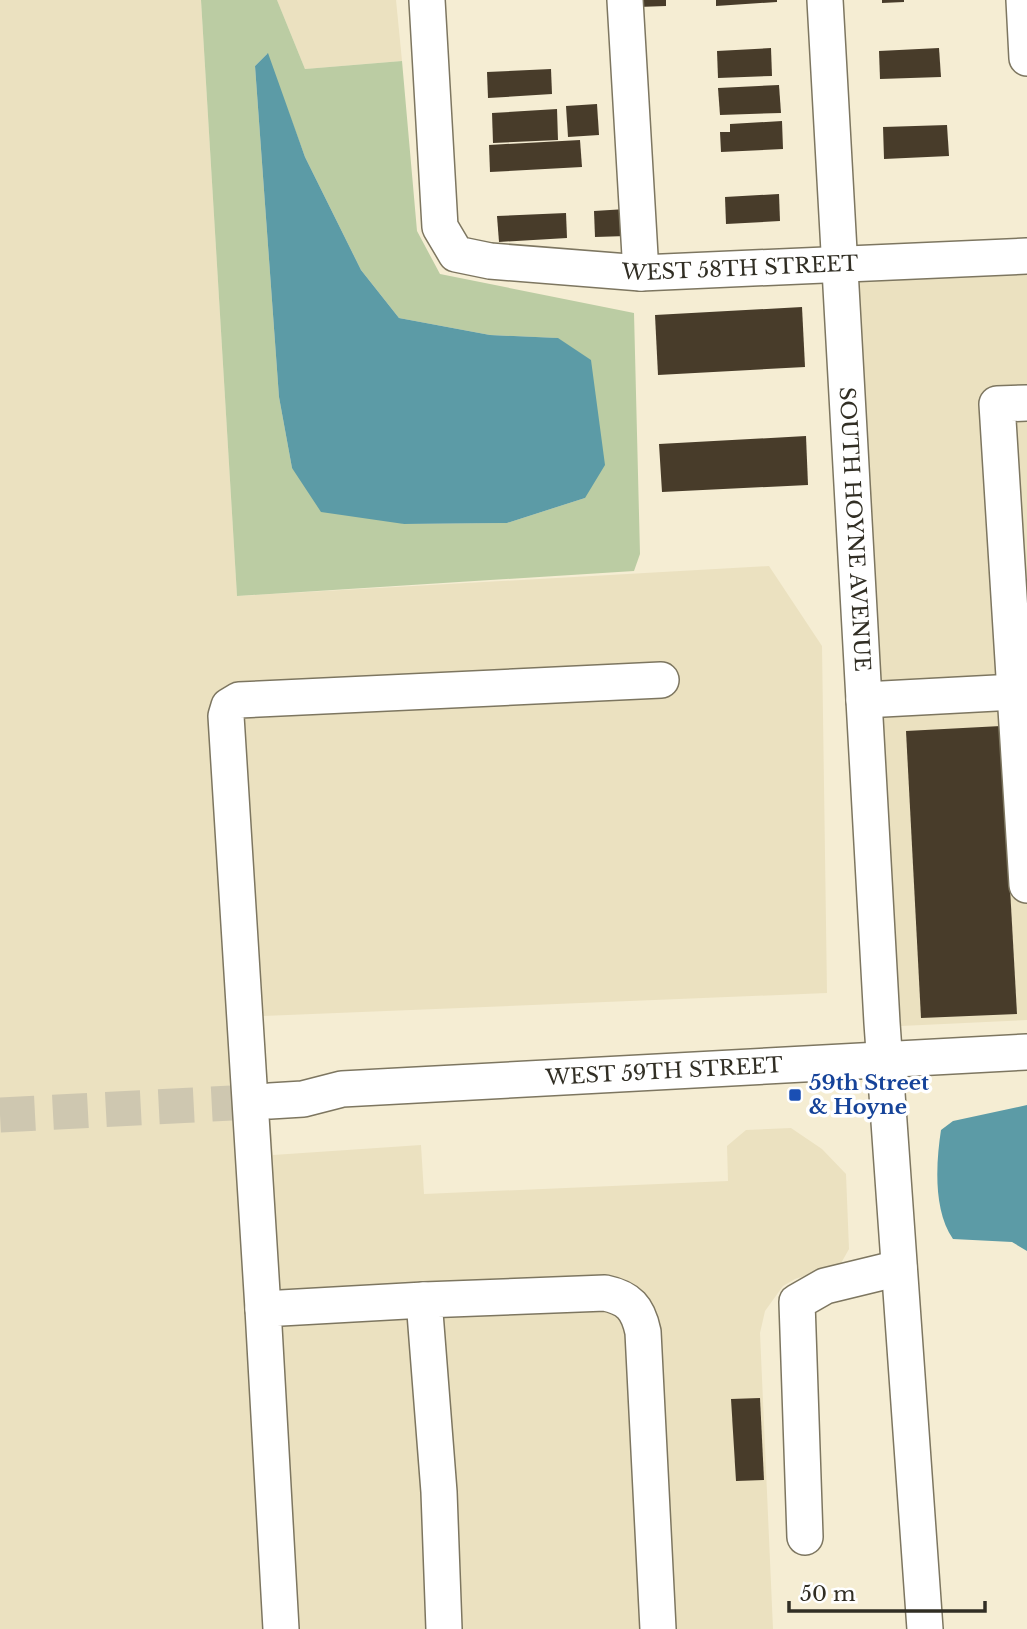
<svg xmlns="http://www.w3.org/2000/svg" width="1027" height="1629" font-family="'Libre Baskerville',serif">
<style>
.built{fill:#ebe1c0}
.green{fill:#bbcca3;fill-rule:evenodd}
.water{fill:#5c9ba6}
.building{fill:#483c2a}
.lines{fill:none;stroke-linecap:round;stroke-linejoin:round}
.minor-tunnel{stroke:#cec7b0;stroke-width:35;stroke-dasharray:35 18;stroke-linecap:butt}
.minor-casing{stroke:#7d7660;stroke-width:38}
.minor{stroke:#fff;stroke-width:35}
.transit-dot{fill:#1a4fb4;stroke:#fff;stroke-width:2.5}
.labels{text-anchor:middle;dominant-baseline:central;stroke-width:7;stroke-linejoin:round;paint-order:stroke}
.street-label{font-size:21px;fill:#312e24;stroke:#fff}
.transit-label{font-size:21px;font-weight:bold;fill:#164399;stroke:#fff;text-anchor:start}
</style>
<rect width="100%" height="100%" fill="#f5edd3"/>
<!-- built -->
<g class="built">
<polygon points="0,0 201,0 237,596 769,566 822,646 827,993 263,1016 273,1155 421,1145 424,1194 728,1181 727,1146 746,1130 791,1128 822,1149 846,1174 849,1249 840,1265 795,1279 783,1286 765,1311 760,1333 773,1629 0,1629"/>
<polygon points="277,0 396,0 402,61 305,69"/>
<polygon points="1027,271 1027,1020 901,1026 866,545 854,280"/>
</g>
<!-- green -->
<path class="green" d="M 201,0 L 277,0 L 305,69 L 402,61 L 417,231 L 440,274 L 634,313 L 640,554 L 634,571 L 237,596 ZM 267,54 L 305,157 L 361,270 L 399,318 L 490,335 L 557,338 L 585,498 L 507,523 L 404,524 L 292,468 L 279,397 L 255,66 Z"/>
<!-- water -->
<g class="water">
<polygon points="268,53 305,157 361,270 399,318 490,335 558,338 591,360 605,465 585,498 507,523 404,524 321,512 292,468 279,397 255,66"/>
<path d="M 1027,1105 L 1027,1251 L 1012,1242 L 953,1239 C 933,1210 936,1163 941,1130 L 953,1121 Z"/>
</g>
<!-- building -->
<g class="building">
<polygon points="638,0 666,0 666,6 638,7"/>
<polygon points="716,0 777,0 777,2 716,6"/>
<polygon points="882,0 904,0 904,2 882,3"/>
<polygon points="771,48 772,76 718,78 717,51"/>
<polygon points="939,48 941,77 880,79 879,51"/>
<polygon points="551,69 552,94 488,98 487,72"/>
<polygon points="779,85 781,113 720,115 718,88"/>
<polygon points="597,104 599,135 568,137 566,106"/>
<polygon points="557,109 558,140 493,143 492,113"/>
<polygon points="782,121 783,149 721,152 720,132 730,132 730,124"/>
<polygon points="947,125 949,156 884,159 883,127"/>
<polygon points="580,140 582,167 490,172 489,145"/>
<polygon points="779,194 780,221 726,224 725,197"/>
<polygon points="626,209 627,236 595,237 594,211"/>
<polygon points="566,213 567,238 499,242 497,216"/>
<polygon points="802,307 805,367 658,375 655,315"/>
<polygon points="806,436 808,485 662,492 659,444"/>
<polygon points="1001,726 1017,1014 921,1018 906,731"/>
<polygon points="760,1398 764,1480 736,1481 731,1399"/>
</g>
<g class="lines">
<!-- minor-tunnel -->
<polyline class="minor-tunnel" points="0,1115 270,1101"/>
<!-- minor casing -->
<g class="minor-casing">
<g id="minor">
<path id="s1" d="M 427,0 L 440,227 L 456,254 L 490,261 L 641,273 L 1027,256"/>
<polyline points="625,0 641,273"/>
<path id="s2" d="M 825,0 L 882,1023 L 925,1629"/>
<polyline points="1024,0 1027,58"/>
<polyline points="1027,403 997,404 1027,885"/>
<polyline points="864,700 1015,692"/>
<path id="s3" d="M 270,1101 L 303,1099 L 342,1089 L 1027,1052"/>
<polyline points="263,1309 226,716 229,706 239,700 661,680"/>
<polyline points="805,1537 797,1302 825,1286 899,1268"/>
<polyline points="281,1629 263,1309 424,1300"/>
<path d="M 444,1629 L 439,1492 L 424,1300 L 605,1293 C 629,1298 638,1308 643,1332 L 658,1629"/>
</g>
</g>
<!-- minor -->
<use href="#minor" class="minor"/>
</g>
<!-- markers -->
<rect class="transit-dot" x="788" y="1088" width="14" height="14" rx="3.5"/>
<g class="labels">
<!-- street labels -->
<g class="street-label">
<text stroke="none"><textPath href="#s1" startOffset="544">WEST 58TH STREET</textPath></text>
<text stroke="none"><textPath href="#s2" startOffset="530">SOUTH HOYNE AVENUE</textPath></text>
<text stroke="none"><textPath href="#s3" startOffset="396">WEST 59TH STREET</textPath></text>
</g>
<!-- transit labels -->
<g class="transit-label">
<text x="809" y="1083">59th Street<tspan x="809" dy="24">&amp; Hoyne</tspan></text>
</g>
</g>
<!-- scale -->
<path d="M789 1601v10h196v-10" fill="none" stroke="#312e24" stroke-width="3.5"/>
<text x="800" y="1601" font-size="21" fill="#312e24" stroke="#ffffff" stroke-width="5" paint-order="stroke">50 m</text>
</svg>
